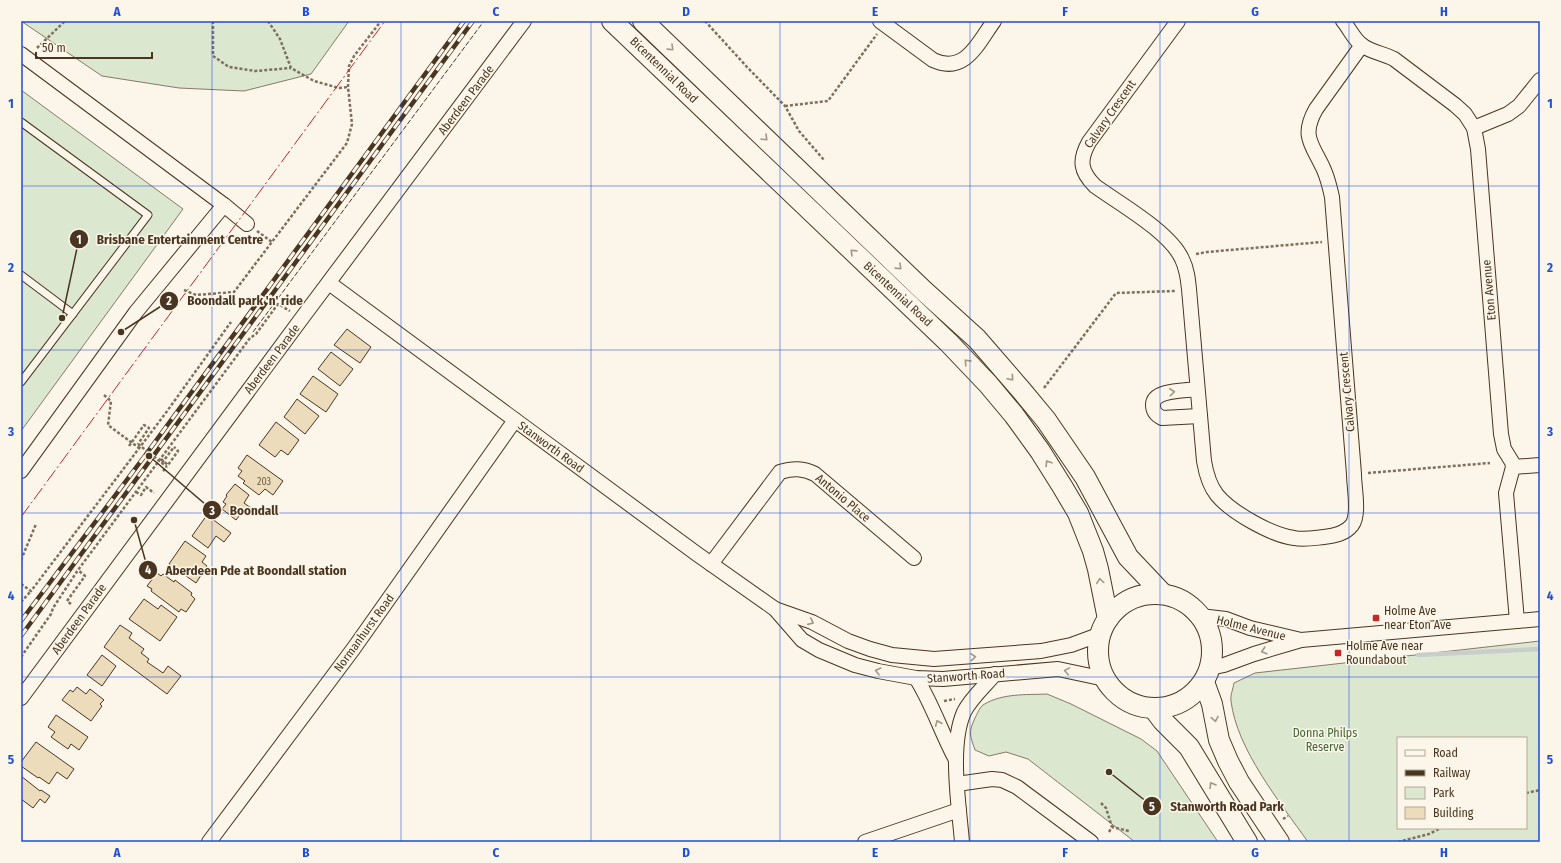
<svg xmlns="http://www.w3.org/2000/svg" width="1561" height="863" font-family="'Fira Sans Condensed',sans-serif">
<style>
.green{fill:#dce7d0;stroke:#887966;fill-rule:evenodd}
.lines{fill:none;stroke-linecap:round;stroke-linejoin:round}
.stream{stroke:#c9cecd;stroke-width:4.5}
.building{fill:#ecdcbc;stroke:#4a3520}
.lane-casing{stroke:#4a3520;stroke-width:9}
.street-casing{stroke:#4a3520;stroke-width:16}
.secondary-casing{stroke:#4a3520;stroke-width:22}
.path{stroke:#7f6f5c;stroke-width:2.5;stroke-dasharray:3 2;stroke-linecap:butt}
.lane{stroke:#fbf6e9;stroke-width:7}
.street{stroke:#fbf6e9;stroke-width:14}
.secondary{stroke:#fbf6e9;stroke-width:20}
.rail-casing{stroke:#4a3520;stroke-width:4.5}
.rail{stroke:#fbf6e9;stroke-width:3;stroke-dasharray:9;stroke-linecap:butt}
.path-bridge{stroke:#7f6f5c;stroke-width:2.5;stroke-dasharray:3 2;stroke-linecap:butt}
.fence{stroke:#4a3520;stroke-width:1;stroke-dasharray:5 2;stroke-linecap:butt}
.power{stroke:#c62828;stroke-width:1;stroke-dasharray:14 3 2 3;stroke-linecap:butt}
.oneway{stroke:#a29684}
.grid{fill:none;stroke:#1d4ed8;stroke-width:1;stroke-opacity:0.55}
.poi-dot{fill:#c62828;stroke:#fbf6e9;stroke-width:1.5}
.labels{text-anchor:middle;dominant-baseline:central;stroke-width:3;stroke-linejoin:round;paint-order:stroke}
.number-label{font-size:10px;fill:#725f47}
.street-label{font-size:12px;fill:#4a3520;stroke:#fbf6e9}
.poi-label{font-size:12px;fill:#4a3520;stroke:#fbf6e9;text-anchor:start}
.park-label{font-size:12px;fill:#436837;stroke:#fbf6e9}
.leader{fill:none;stroke:#4a3520;stroke-width:1.5}
.callout-dot{fill:#4a3520;stroke:#fbf6e9;stroke-width:1.5}
.mark-label{font-size:12px;text-anchor:middle;font-weight:bold;fill:#fff}
.callout-label{font-size:13px;text-anchor:middle;font-weight:bold;fill:#4a3520;stroke:#fbf6e9;stroke-width:3;stroke-linejoin:round;paint-order:stroke}
.neatline{fill:none;stroke:#1d4ed8;stroke-width:1.5}
.grid-label{font-size:13px;text-anchor:middle;font-weight:bold;fill:#1d4ed8}
</style>
<rect width="100%" height="100%" fill="#fbf6e9"/>
<!-- green -->
<g class="green">
<polygon points="21,21 349,21 311,74 244,91 179,88 102,76"/>
<polygon points="21,90 183,209 21,431"/>
<path d="M 1540,641 L 1540,842 L 1308,842 C 1280,802 1237,750 1231,701 C 1230,696 1233,689 1234,683 L 1255,673 ZM 1398,738 L 1526,738 L 1526,828 L 1398,828 Z"/>
<path d="M 1047,694 L 1071,704 L 1141,739 L 1157,751 L 1218,842 L 1135,842 L 1028,759 L 1006,752 L 989,756 L 975,750 C 970,735 968,733 975,718 C 977,714 980,707 983,705 C 1002,693 1026,695 1047,694 Z"/>
</g>
<g class="lines">
<!-- stream -->
<polyline class="stream" points="1418,655 1540,649"/>
</g>
<!-- building -->
<g class="building">
<polygon points="347,329 371,347 360,363 334,345"/>
<polygon points="331,352 353,369 340,386 318,369"/>
<polygon points="313,376 338,394 326,412 300,394"/>
<polygon points="297,399 319,416 305,434 284,417"/>
<polygon points="276,422 299,440 288,455 281,450 275,457 259,445"/>
<polygon points="247,455 283,481 273,495 265,489 259,495 243,483 245,481 238,476 242,471 238,468"/>
<polygon points="235,484 249,495 244,503 251,508 247,514 243,511 236,520 222,509 226,504 223,502 227,496 226,495"/>
<polygon points="207,515 231,533 224,542 216,536 208,548 192,536"/>
<polygon points="185,541 206,556 202,562 207,566 196,583 169,564"/>
<polygon points="157,573 161,576 163,574 174,582 175,580 192,593 191,595 195,599 186,612 181,609 179,612 151,591 152,589 147,586"/>
<polygon points="144,599 158,609 161,605 177,617 160,641 129,619"/>
<polygon points="120,625 132,633 129,638 144,649 141,653 149,659 147,662 163,673 168,666 181,676 167,694 104,647"/>
<polygon points="102,655 116,666 102,686 87,675"/>
<polygon points="77,687 86,694 90,689 104,700 100,704 102,706 91,721 62,700 70,690 73,692"/>
<polygon points="56,715 88,737 79,750 71,744 68,749 51,737 55,732 48,727"/>
<polygon points="36,742 74,769 67,779 57,772 49,784 39,777 38,778 21,766 21,762"/>
<polygon points="21,776 40,791 41,790 50,796 45,803 40,799 33,808 21,799"/>
</g>
<g class="lines">
<!-- lane casing -->
<g class="lane-casing">
<g id="lane">
<polyline points="21,122 148,215 21,382"/>
<polyline points="21,275 73,314"/>
</g>
</g>
<!-- street casing -->
<g class="street-casing">
<g id="street">
<path d="M 880,21 L 933,60 C 965,75 978,43 994,21"/>
<path d="M 1178,21 L 1089,142 C 1079,160 1080,171 1095,186 C 1120,204 1170,232 1182,259 C 1187,269 1188,279 1189,289 L 1204,461 C 1206,473 1209,485 1217,495 C 1231,512 1271,535 1294,538 C 1304,540 1314,538 1324,537 C 1334,536 1345,534 1352,525 C 1360,514 1354,488 1354,474 L 1332,197 C 1330,188 1328,179 1324,170 C 1313,145 1300,137 1316,109 L 1362,45"/>
<path d="M 1343,21 C 1350,29 1354,40 1363,46 C 1372,52 1384,54 1394,59 L 1455,105 L 1465,114 L 1474,128 L 1478,149 L 1501,434 L 1504,449 L 1512,462 L 1513,467 L 1506,493 L 1517,621"/>
<polyline points="21,54 224,205 247,224"/>
<polyline points="1474,128 1508,114 1519,106 1540,80"/>
<polyline points="329,283 697,554 775,609 802,640 819,650 855,665 878,671 916,678 943,679 1058,669 1105,679"/>
<path d="M 1197,389 C 1186,391 1153,389 1153,405 C 1153,412 1156,415 1162,418 L 1200,416"/>
<polyline points="1513,467 1540,465"/>
<polyline points="21,471 136,312 224,205"/>
<path d="M 711,564 L 780,472 C 793,468 803,468 815,474 L 914,558"/>
<polyline points="775,609 812,622 848,641 870,649 892,655 934,659 1041,651 1071,645 1101,634"/>
<polyline points="1200,616 1226,619 1250,628 1301,640"/>
<polyline points="1210,668 1224,665 1254,654 1301,640 1540,619"/>
<path d="M 916,678 C 932,703 941,732 955,758"/>
<polyline points="21,698 302,318 524,21"/>
<polyline points="957,784 992,779 1002,780 1017,787 1091,842"/>
<polyline points="209,842 354,648 515,420"/>
<polyline points="865,842 959,810"/>
<path d="M 962,842 C 959,805 949,746 964,712 C 971,698 985,686 995,674"/>
</g>
</g>
<!-- secondary casing -->
<g class="secondary-casing">
<g id="secondary">
<polyline points="612,21 948,342 988,384 1014,415 1040,451 1062,486 1078,513 1093,551 1098,569 1108,619"/>
<polyline points="643,21 924,291 977,339 1022,391 1046,420 1085,477 1128,557 1163,594"/>
<circle cx="1155" cy="651" r="57"/>
<polyline points="1204,682 1212,704 1219,740 1228,761 1239,782 1279,842"/>
<polyline points="1154,709 1163,721 1189,747 1247,842"/>
</g>
</g>
<!-- path -->
<g class="path">
<polyline points="213,21 213,56 229,67 255,71 291,68"/>
<polyline points="268,21 280,39 291,68 314,81 339,88 348,87"/>
<polyline points="705,21 747,67 785,106 799,131 824,160"/>
<polyline points="37,48 65,21"/>
<polyline points="785,106 828,101 877,34"/>
<polyline points="257,231 272,242"/>
<polyline points="1196,254 1207,252 1322,242"/>
<polyline points="184,290 196,295 234,292 347,143 352,124 348,87 349,66 354,56 381,21"/>
<polyline points="1044,388 1116,293 1175,291"/>
<polyline points="104,395 111,401 108,425 139,448"/>
<polyline points="129,446 144,425 149,428 138,444"/>
<polyline points="161,459 168,465 178,451 174,447"/>
<polyline points="163,471 167,467"/>
<polyline points="1368,473 1490,463"/>
<polyline points="136,492 141,495 146,487 154,493"/>
<polyline points="21,560 36,524"/>
<polyline points="21,584 31,591 165,414 231,322"/>
<polyline points="21,602 31,591"/>
<polyline points="71,604 67,601 85,576 78,570"/>
<polyline points="21,657 51,614 53,608 78,570 250,338 256,334 278,304 290,311"/>
<polyline points="944,701 955,699"/>
<polyline points="1526,793 1540,790"/>
<polyline points="1101,803 1106,808 1112,827"/>
<polyline points="1283,819 1288,816"/>
<polyline points="1109,832 1112,827 1129,831"/>
<polyline points="1398,842 1429,834 1441,828"/>
</g>
<!-- lane -->
<use href="#lane" class="lane"/>
<!-- street -->
<use href="#street" class="street"/>
<!-- secondary -->
<use href="#secondary" class="secondary"/>
<!-- rail casing -->
<g class="rail-casing">
<g id="rail">
<polyline points="21,621 144,457 464,21"/>
<polyline points="21,636 473,21"/>
</g>
</g>
<!-- rail -->
<use href="#rail" class="rail"/>
<!-- path-bridge -->
<g class="path-bridge">
<polyline points="138,444 167,467"/>
<polyline points="162,463 174,447"/>
</g>
<!-- fence -->
<polyline class="fence" points="253,332 484,21"/>
<!-- power -->
<polyline class="power" points="21,517 385,21"/>
</g>
<!-- one-way arrows -->
<defs><path id="oneway-chevron" d="M-2-3.5L2.5 0L-2 3.5" fill="none" stroke-width="1.6" stroke-linecap="round" stroke-linejoin="round"/></defs>
<g class="oneway">
<use href="#oneway-chevron" transform="translate(671 48) rotate(44)"/>
<use href="#oneway-chevron" transform="translate(765 138) rotate(44)"/>
<use href="#oneway-chevron" transform="translate(853 252) rotate(-136)"/>
<use href="#oneway-chevron" transform="translate(899 267) rotate(44)"/>
<use href="#oneway-chevron" transform="translate(967 362) rotate(-133)"/>
<use href="#oneway-chevron" transform="translate(1011 378) rotate(49)"/>
<use href="#oneway-chevron" transform="translate(1172 392) rotate(-6)"/>
<use href="#oneway-chevron" transform="translate(1048 463) rotate(-122)"/>
<use href="#oneway-chevron" transform="translate(1100 581) rotate(-98)"/>
<use href="#oneway-chevron" transform="translate(811 622) rotate(24)"/>
<use href="#oneway-chevron" transform="translate(1264 651) rotate(164)"/>
<use href="#oneway-chevron" transform="translate(973 657) rotate(-5)"/>
<use href="#oneway-chevron" transform="translate(878 671) rotate(-166)"/>
<use href="#oneway-chevron" transform="translate(1067 671) rotate(-170)"/>
<use href="#oneway-chevron" transform="translate(1215 719) rotate(79)"/>
<use href="#oneway-chevron" transform="translate(938 723) rotate(-113)"/>
<use href="#oneway-chevron" transform="translate(1212 785) rotate(-121)"/>
</g>
<!-- grid -->
<path class="grid" d="M 212,21 L 212,842M 401,21 L 401,842M 591,21 L 591,842M 780,21 L 780,842M 970,21 L 970,842M 1160,21 L 1160,842M 1349,21 L 1349,842M 21,186 L 1540,186M 21,350 L 1540,350M 21,513 L 1540,513M 21,677 L 1540,677"/>
<!-- markers -->
<g class="poi-dot">
<rect x="1372" y="614" width="8" height="8" rx="2"/>
<rect x="1334" y="649" width="8" height="8" rx="2"/>
</g>
<g class="labels">
<!-- number labels -->
<g class="number-label">
<text x="264" y="482">203</text>
</g>
<!-- street labels -->
<g class="street-label">
<text transform="translate(664 70) rotate(44)">Bicentennial Road</text>
<text transform="translate(466 100) rotate(-53)">Aberdeen Parade</text>
<text transform="translate(1110 114) rotate(-55)">Calvary Crescent</text>
<text transform="translate(1489 290) rotate(-95)">Eton Avenue</text>
<text transform="translate(898 294) rotate(43)">Bicentennial Road</text>
<text transform="translate(272 359) rotate(-53)">Aberdeen Parade</text>
<text transform="translate(1347 392) rotate(-95)">Calvary Crescent</text>
<text transform="translate(551 447) rotate(36)">Stanworth Road</text>
<text transform="translate(843 498) rotate(40)">Antonio Place</text>
<text transform="translate(79 619) rotate(-54)">Aberdeen Parade</text>
<text transform="translate(1251 628) rotate(14)">Holme Avenue</text>
<text transform="translate(364 633) rotate(-54)">Normanhurst Road</text>
<text transform="translate(966 676) rotate(-4)">Stanworth Road</text>
</g>
<!-- poi labels -->
<g class="poi-label">
<text x="1384" y="611">Holme Ave<tspan x="1384" dy="14">near Eton Ave</tspan></text>
<text x="1346" y="646">Holme Ave near<tspan x="1346" dy="14">Roundabout</tspan></text>
</g>
<!-- park labels -->
<g class="park-label">
<text x="1325" y="733">Donna Philps<tspan x="1325" dy="14">Reserve</tspan></text>
</g>
</g>
<!-- callouts -->
<path class="leader" d="M62 318L79 239M121 332L169 301M149 456L212 510M134 520L148 570M1109 772L1152 806"/>
<g class="callout-dot">
<circle cx="62" cy="318" r="4"/>
<circle cx="121" cy="332" r="4"/>
<circle cx="149" cy="456" r="4"/>
<circle cx="134" cy="520" r="4"/>
<circle cx="1109" cy="772" r="4"/>
<circle cx="79" cy="239" r="10"/>
<circle cx="169" cy="301" r="10"/>
<circle cx="212" cy="510" r="10"/>
<circle cx="148" cy="570" r="10"/>
<circle cx="1152" cy="806" r="10"/>
</g>
<g class="mark-label">
<text x="79" y="244">1</text>
<text x="169" y="305">2</text>
<text x="212" y="515">3</text>
<text x="148" y="574">4</text>
<text x="1152" y="811">5</text>
</g>
<g class="callout-label">
<text x="180" y="244">Brisbane Entertainment Centre</text>
<text x="245" y="305">Boondall park 'n' ride</text>
<text x="254" y="515">Boondall</text>
<text x="256" y="575">Aberdeen Pde at Boondall station</text>
<text x="1227" y="811">Stanworth Road Park</text>
</g>
<!-- border -->
<rect width="1561" height="863" fill="none" stroke="#fbf6e9" stroke-width="44"/>
<!-- legend -->
<rect x="1397" y="737" width="130" height="92" fill="#fbf6e9" stroke="#b4a999"/>
<rect x="1405" y="750" width="20" height="6" fill="#fbf6e9" stroke="#b4a999"/>
<text x="1433" y="757" font-size="12" fill="#4a3520">Road</text>
<rect x="1405" y="770" width="20" height="6" fill="#4a3520" stroke="#b4a999"/>
<text x="1433" y="777" font-size="12" fill="#4a3520">Railway</text>
<rect x="1405" y="787" width="20" height="12" fill="#dce7d0" stroke="#b4a999"/>
<text x="1433" y="797" font-size="12" fill="#4a3520">Park</text>
<rect x="1405" y="807" width="20" height="12" fill="#ecdcbc" stroke="#b4a999"/>
<text x="1433" y="817" font-size="12" fill="#4a3520">Building</text>
<!-- scale -->
<path d="M36 52v6h116v-6" fill="none" stroke="#4a3520" stroke-width="2"/>
<text x="42" y="52" font-size="12" fill="#4a3520" stroke="#fbf6e9" stroke-width="3" paint-order="stroke">50 m</text>
<rect x="22" y="22" width="1517" height="819" class="neatline"/>
<g class="grid-label">
<text x="117" y="16">A</text>
<text x="306" y="16">B</text>
<text x="496" y="16">C</text>
<text x="686" y="16">D</text>
<text x="875" y="16">E</text>
<text x="1065" y="16">F</text>
<text x="1255" y="16">G</text>
<text x="1444" y="16">H</text>
<text x="11" y="108">1</text>
<text x="1550" y="108">1</text>
<text x="11" y="272">2</text>
<text x="1550" y="272">2</text>
<text x="11" y="436">3</text>
<text x="1550" y="436">3</text>
<text x="11" y="600">4</text>
<text x="1550" y="600">4</text>
<text x="11" y="764">5</text>
<text x="1550" y="764">5</text>
<text x="117" y="857">A</text>
<text x="306" y="857">B</text>
<text x="496" y="857">C</text>
<text x="686" y="857">D</text>
<text x="875" y="857">E</text>
<text x="1065" y="857">F</text>
<text x="1255" y="857">G</text>
<text x="1444" y="857">H</text>
</g>
</svg>
